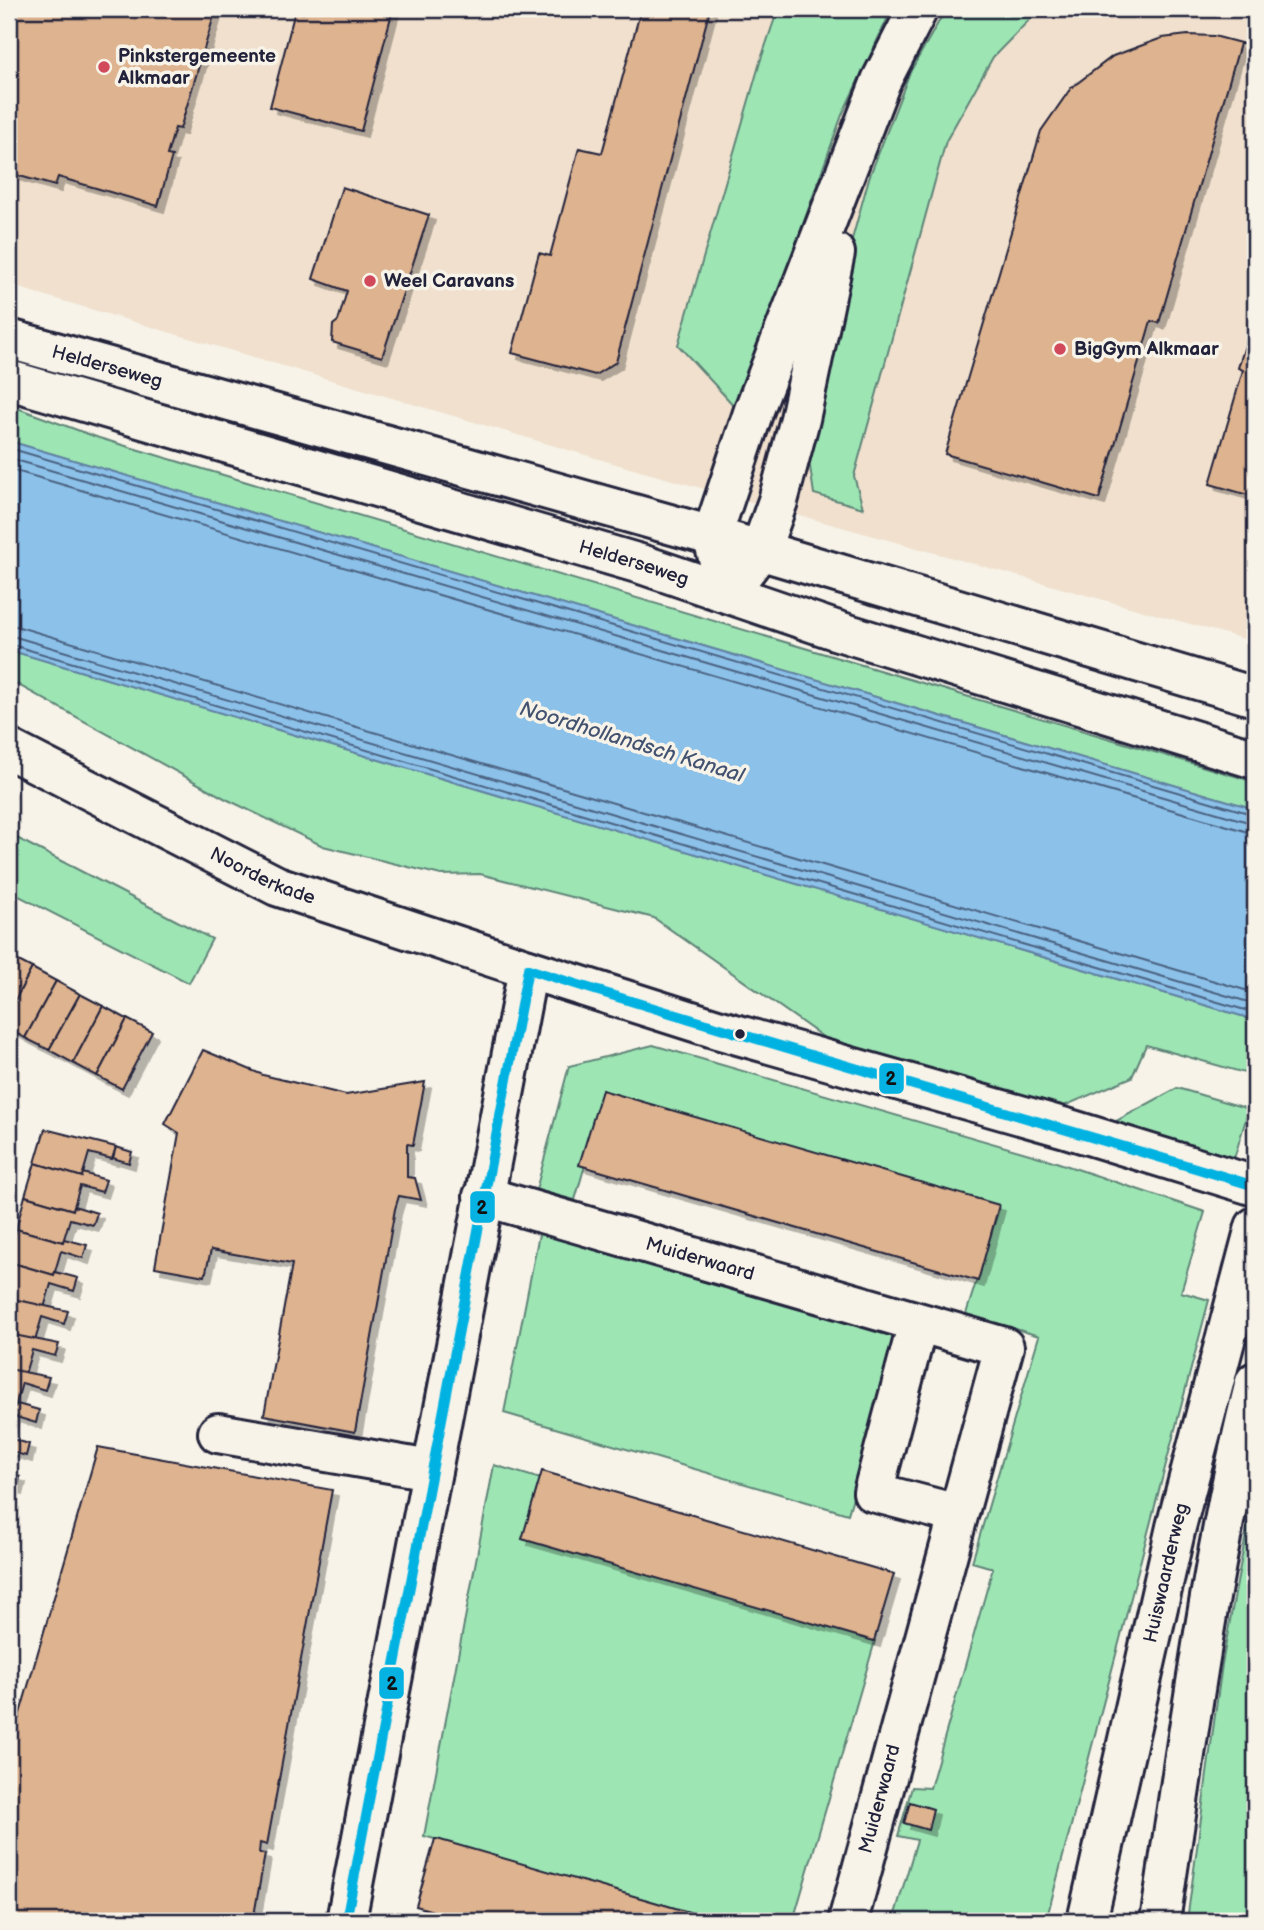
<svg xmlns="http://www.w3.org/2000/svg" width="1264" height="1930" font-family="'Balsamiq Sans',sans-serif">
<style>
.built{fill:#f0e0cd}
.green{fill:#9de6b4;stroke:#608478;stroke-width:2}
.water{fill:#8cc2ea;stroke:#6282a4;stroke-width:2}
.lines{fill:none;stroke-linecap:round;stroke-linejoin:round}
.shore{stroke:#4c6281;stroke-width:2}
.building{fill:#deb38f;stroke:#22223b;stroke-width:2;filter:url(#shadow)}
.street-casing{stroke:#22223b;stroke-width:44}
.secondary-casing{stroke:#22223b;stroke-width:44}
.highway-casing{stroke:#22223b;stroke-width:44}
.street{stroke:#f7f3e8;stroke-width:38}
.secondary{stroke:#f7f3e8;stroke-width:38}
.highway{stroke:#f7f3e8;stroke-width:38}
.bus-1-casing{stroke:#f7f3e8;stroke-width:16}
.bus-1{stroke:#05b2e2;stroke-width:10}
.poi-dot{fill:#d1495b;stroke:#f7f3e8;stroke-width:2.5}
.bus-dot{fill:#22223b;stroke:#f7f3e8;stroke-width:2.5}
.labels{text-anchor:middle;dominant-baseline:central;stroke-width:7;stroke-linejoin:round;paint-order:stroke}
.poi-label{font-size:19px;font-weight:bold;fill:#22223b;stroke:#f7f3e8;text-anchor:start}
.street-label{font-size:19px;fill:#22223b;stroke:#f7f3e8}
.water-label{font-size:21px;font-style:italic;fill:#425270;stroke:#f7f3e8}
.line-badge{stroke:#f7f3e8;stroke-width:2.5}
.pale-badge-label{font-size:19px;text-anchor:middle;font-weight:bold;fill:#111}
</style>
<defs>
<filter id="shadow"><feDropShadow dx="6" dy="6" stdDeviation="0" flood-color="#0004"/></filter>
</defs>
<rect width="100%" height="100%" fill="#f7f3e8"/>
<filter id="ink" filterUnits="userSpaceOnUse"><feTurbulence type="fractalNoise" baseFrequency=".0143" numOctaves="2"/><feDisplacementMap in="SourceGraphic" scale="14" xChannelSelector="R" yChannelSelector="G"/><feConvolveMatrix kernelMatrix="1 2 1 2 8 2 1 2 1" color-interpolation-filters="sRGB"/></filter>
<g filter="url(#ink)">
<!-- built -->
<polygon class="built" points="9,9 1255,9 1255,642 633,469 9,285"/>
<!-- green -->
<g class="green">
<polygon points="778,9 892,9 842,115 737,409 678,345 760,62"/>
<polygon points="946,9 1040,9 993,57 946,141 854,476 863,508 814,494 807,446 840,283 869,178 910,72"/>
<polygon points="9,405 99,438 1255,782 1255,809 9,441"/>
<polygon points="9,650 1255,1020 1255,1076 1146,1045 1132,1077 1057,1109 823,1037 654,918 480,874 441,875 323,846 226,799 9,680"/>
<polygon points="9,834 212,939 189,983 9,891"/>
<polygon points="653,1045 1050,1160 1205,1212 1181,1292 1209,1300 1046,1921 893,1921 917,1840 898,1836 912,1787 930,1788 993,1568 972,1562 1039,1336 966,1314 1000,1206 606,1092 575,1200 536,1190 569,1066"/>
<polygon points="1177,1088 1249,1109 1233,1162 1107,1126"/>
<polygon points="541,1224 903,1331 848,1514 504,1413"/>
<polygon points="494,1465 544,1480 527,1539 875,1641 793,1921 720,1921 424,1836"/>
<polygon points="1255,1486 1255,1921 1187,1921 1222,1664"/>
</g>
<!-- water -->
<polygon class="water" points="9,441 1255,809 1255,1020 9,650"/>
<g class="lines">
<!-- shore -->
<g class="shore">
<polyline points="9,448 1255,815"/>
<polyline points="9,458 1255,824"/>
<polyline points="9,469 1255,834"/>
<polyline points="9,624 1255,993"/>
<polyline points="9,635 1255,1004"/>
<polyline points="9,644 1255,1013"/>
</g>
</g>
<!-- building -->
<g class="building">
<polygon points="12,9 216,9 180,129 175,128 167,155 172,156 158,206 58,177 55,186 9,173 9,19"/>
<polygon points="304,9 393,9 361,131 270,107 295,11 303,13"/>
<polygon points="641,9 710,9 616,362 595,375 512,353 539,253 550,256 579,148 602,153"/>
<polygon points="1188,35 1214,36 1252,46 1240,44 1159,323 1151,321 1099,499 945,454 1041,131 1071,88 1113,56 1162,38"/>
<polygon points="342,187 429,215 382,357 332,342 333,325 338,321 347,291 313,279"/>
<polygon points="1248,336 1255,338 1255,497 1210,484 1243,370 1238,368"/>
<polygon points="9,956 32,968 9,1012"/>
<polygon points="32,968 56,981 25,1038 9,1029 9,1012"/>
<polygon points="56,981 80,994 49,1050 25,1038"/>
<polygon points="80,994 103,1006 73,1063 49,1050"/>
<polygon points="103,1006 127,1019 97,1076 73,1063"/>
<polygon points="127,1019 152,1032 122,1089 97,1076"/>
<polygon points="203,1050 263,1075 346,1095 425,1082 413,1145 407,1144 407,1177 415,1178 421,1200 399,1196 395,1209 355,1432 264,1415 292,1264 211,1250 205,1276 155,1267 179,1133 165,1124"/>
<polygon points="602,1090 999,1205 978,1281 579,1165"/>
<polygon points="45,1129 116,1147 112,1159 89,1153 82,1177 35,1163"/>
<polygon points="116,1147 132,1152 129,1163 113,1158"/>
<polygon points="35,1163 82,1177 83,1173 106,1180 102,1192 80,1186 73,1210 25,1196"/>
<polygon points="25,1196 73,1210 74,1206 97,1213 93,1225 70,1219 63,1242 16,1229"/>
<polygon points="16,1229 63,1242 64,1239 87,1245 83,1258 61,1251 54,1275 9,1262"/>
<polygon points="9,1262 54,1275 55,1272 78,1278 74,1291 51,1284 44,1308 9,1298"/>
<polygon points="9,1298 68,1311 64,1324 42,1317 35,1341 9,1334"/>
<polygon points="9,1334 59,1344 55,1356 32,1350 25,1374 9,1369"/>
<polygon points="9,1369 49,1377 45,1390 22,1383 15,1407 9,1406"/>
<polygon points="17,1404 39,1410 36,1423 13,1416 9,1430 9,1406 15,1407"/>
<polygon points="9,1438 29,1444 26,1456 9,1451"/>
<polygon points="98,1447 332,1490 267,1845 260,1843 259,1853 265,1854 253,1921 9,1921 9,1751"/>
<polygon points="542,1471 894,1574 874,1641 522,1539"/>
<polygon points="9,1473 20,1477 17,1489 9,1486"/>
<polygon points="910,1802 933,1809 928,1830 904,1823"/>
<polygon points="435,1839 437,1839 720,1921 467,1921 416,1906"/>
</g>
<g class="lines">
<!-- street casing -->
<g class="street-casing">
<g id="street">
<polyline points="528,969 717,1029 1066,1128 1255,1186"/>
<path id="s1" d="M 483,1196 L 1004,1347 L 848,1921"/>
<polyline points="918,1323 873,1492 957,1514"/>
<polyline points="218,1433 430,1470"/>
</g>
</g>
<!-- secondary casing -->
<g class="secondary-casing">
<g id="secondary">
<path id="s2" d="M 9,339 L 712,536 L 1255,697"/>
<path id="s3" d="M 9,380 L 644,565 L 835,630 L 1255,759"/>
<path id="s4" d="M 9,749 L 277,886 L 528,969 L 346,1921"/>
</g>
</g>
<!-- highway casing -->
<g class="highway-casing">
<g id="highway">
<polyline points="728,593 712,536 754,410 881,81 918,9"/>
<polyline points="728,593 760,551 778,501 800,419 835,253"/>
<path id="s5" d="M 1087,1921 L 1176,1527 L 1255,1227"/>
<path d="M 1160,1921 C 1188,1741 1210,1559 1255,1382"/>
</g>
</g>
<!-- street -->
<use href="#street" class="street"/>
<!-- secondary -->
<use href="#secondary" class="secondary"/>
<!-- highway -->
<use href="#highway" class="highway"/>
<!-- bus-1 casing -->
<g class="bus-1-casing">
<g id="bus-1">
<path d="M 528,969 C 769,1046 1013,1112 1255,1186"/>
<polyline points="346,1921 528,969"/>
</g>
</g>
<!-- bus-1 -->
<use href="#bus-1" class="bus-1"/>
</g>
</g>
<!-- markers -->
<g class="poi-dot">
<circle cx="104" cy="67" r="7"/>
<circle cx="370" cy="281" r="7"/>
<circle cx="1060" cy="349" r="7"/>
</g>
<circle class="bus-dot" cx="740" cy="1034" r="6"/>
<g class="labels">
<!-- poi labels -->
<g class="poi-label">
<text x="118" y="56">Pinkstergemeente<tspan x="118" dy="22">Alkmaar</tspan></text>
<text x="384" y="281">Weel Caravans</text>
<text x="1074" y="349">BigGym Alkmaar</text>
</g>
<!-- street labels -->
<g class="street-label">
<text stroke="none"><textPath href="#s2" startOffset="102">Helderseweg</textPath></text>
<text stroke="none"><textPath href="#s3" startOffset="651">Helderseweg</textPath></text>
<text stroke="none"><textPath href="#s4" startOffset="284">Noorderkade</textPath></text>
<text stroke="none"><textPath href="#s1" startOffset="226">Muiderwaard</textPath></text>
<text stroke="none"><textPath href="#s5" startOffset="357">Huiswaarderweg</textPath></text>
<text transform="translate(880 1799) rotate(-75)">Muiderwaard</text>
</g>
<!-- water labels -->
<g class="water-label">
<text transform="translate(632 742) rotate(17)">Noordhollandsch Kanaal</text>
</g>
</g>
<g class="line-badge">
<rect x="878" y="1062" width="27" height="33" rx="7" fill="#05b2e2"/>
<rect x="469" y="1190" width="27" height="34" rx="7" fill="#05b2e2"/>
<rect x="378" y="1666" width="27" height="34" rx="7" fill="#05b2e2"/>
</g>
<g class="pale-badge-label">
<text x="891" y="1085">2</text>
<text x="482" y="1214">2</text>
<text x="392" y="1690">2</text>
</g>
<!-- margin -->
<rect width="1264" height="1930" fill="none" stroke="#f7f3e8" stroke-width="35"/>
<rect x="18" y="18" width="1229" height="1895" fill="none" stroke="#22223b" stroke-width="2.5" filter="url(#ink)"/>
</svg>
